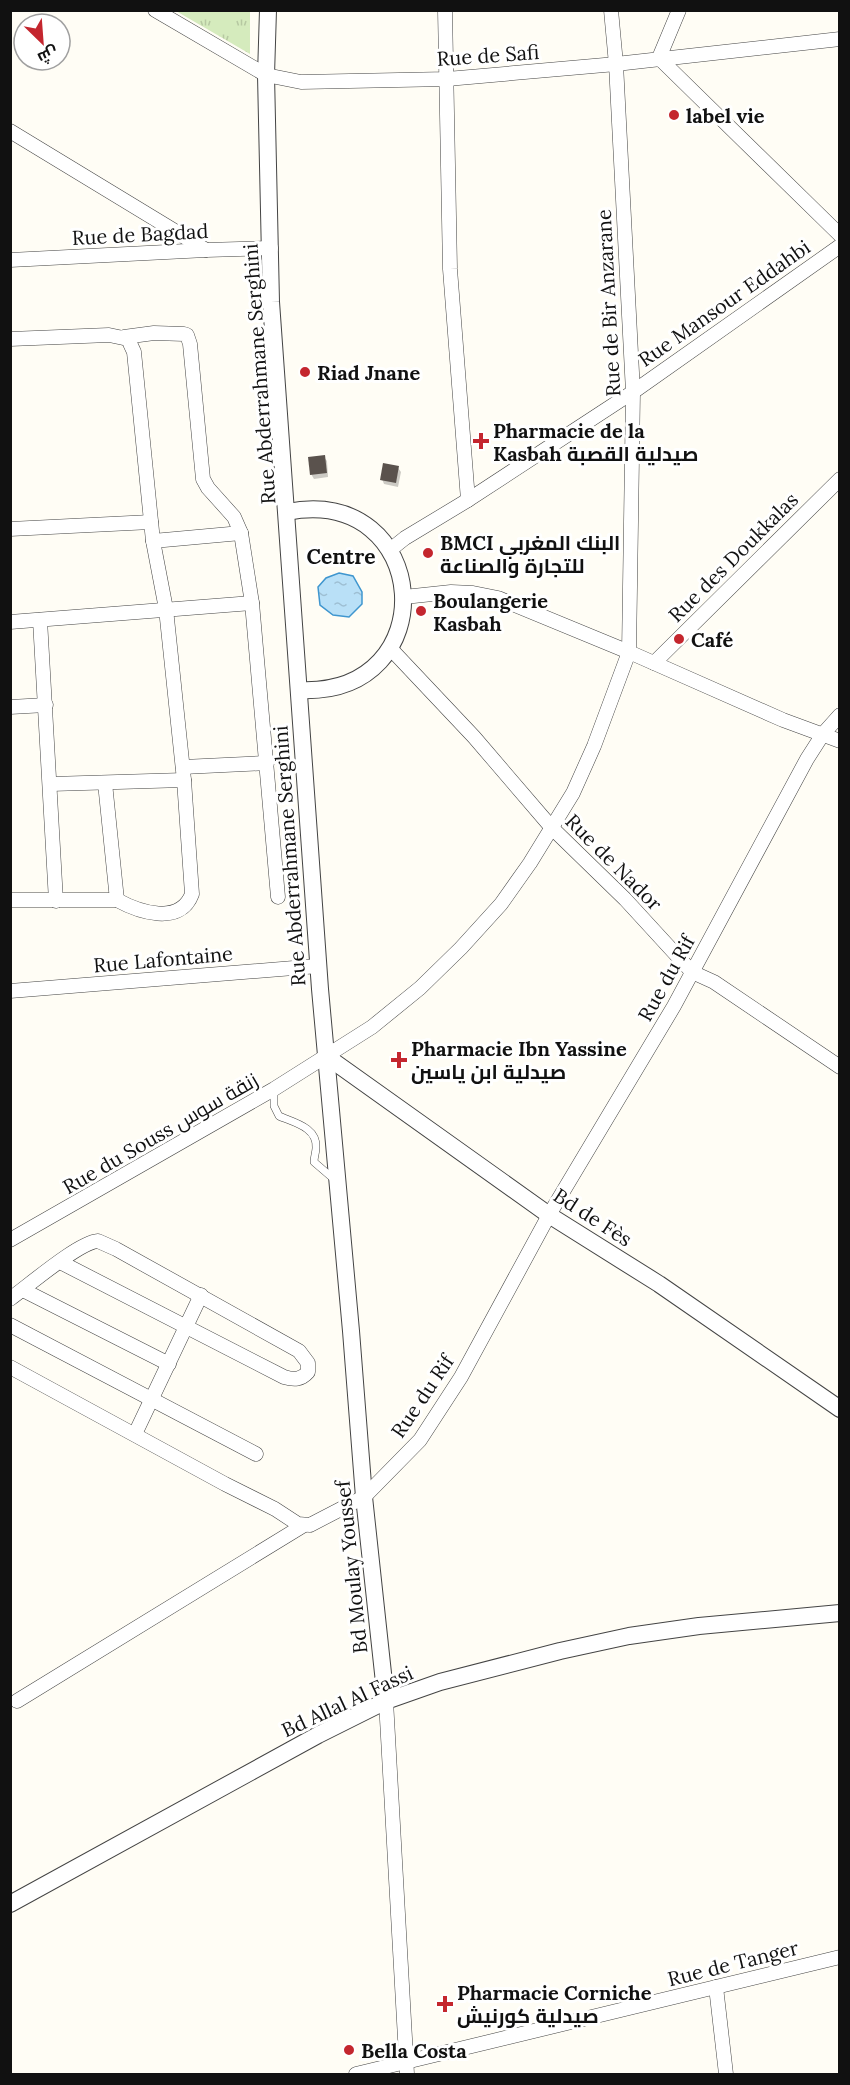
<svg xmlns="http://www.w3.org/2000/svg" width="850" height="2085" font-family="Lora,Cairo,serif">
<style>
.park{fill:url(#park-tufts)}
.water{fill:url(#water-ripples);stroke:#3f96cf;stroke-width:1.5}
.shadow{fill:#0003}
.building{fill:#5a524d}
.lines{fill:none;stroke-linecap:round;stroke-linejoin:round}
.service-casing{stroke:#444;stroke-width:8}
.minor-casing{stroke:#444;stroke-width:15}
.tertiary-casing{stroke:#444;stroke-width:18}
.service{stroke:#fff;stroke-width:7}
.minor{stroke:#fff;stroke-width:14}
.tertiary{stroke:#fff;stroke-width:16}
.poi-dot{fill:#c4262e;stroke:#fff;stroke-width:2}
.labels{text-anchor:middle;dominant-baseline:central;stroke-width:6;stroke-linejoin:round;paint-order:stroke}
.street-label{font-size:20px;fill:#111;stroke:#fff}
.poi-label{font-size:20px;font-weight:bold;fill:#111;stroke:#fff;text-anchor:start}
.neighbourhood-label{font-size:21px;font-weight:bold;fill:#111;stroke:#fff}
</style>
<defs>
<pattern id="park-tufts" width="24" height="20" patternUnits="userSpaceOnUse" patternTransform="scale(1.5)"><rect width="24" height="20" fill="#d5ebbd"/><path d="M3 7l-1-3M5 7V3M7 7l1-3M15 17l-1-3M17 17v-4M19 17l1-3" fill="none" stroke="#b6c8a1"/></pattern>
<pattern id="water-ripples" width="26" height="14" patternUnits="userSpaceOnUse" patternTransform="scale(1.5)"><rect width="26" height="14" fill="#b9e0f7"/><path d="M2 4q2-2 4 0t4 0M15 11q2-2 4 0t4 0" fill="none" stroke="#9ebfd3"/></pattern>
</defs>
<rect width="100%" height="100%" fill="#fffdf5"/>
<!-- park -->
<polygon class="park" points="176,11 250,11 250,54"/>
<!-- water -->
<polygon class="water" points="339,573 353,576 362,592 362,604 349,617 333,615 320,605 318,587 326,578"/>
<!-- shadow -->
<g class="shadow">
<polygon points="324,457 327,461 328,477 314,479 311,474"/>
<polygon points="398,468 401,472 398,487 384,484 382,479"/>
</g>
<!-- building -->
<g class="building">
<polygon points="325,455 327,473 310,475 308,457"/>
<polygon points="383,463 399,466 396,483 380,480"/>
</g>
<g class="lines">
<!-- service casing -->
<g class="service-casing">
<path id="service" d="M 274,1089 L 274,1106 L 279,1116 C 292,1122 318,1127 316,1148 C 316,1152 314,1157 314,1162 L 335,1180"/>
</g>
<!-- minor casing -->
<g class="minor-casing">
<g id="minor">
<polyline points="155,10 266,75 301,82 447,79 616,64 840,39"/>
<polyline points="445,10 450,269 468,500"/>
<polyline points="679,10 659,58 840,235"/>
<polyline points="10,131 206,250"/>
<polyline points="10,260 206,250 271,248"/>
<polyline points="124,337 154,333 184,334 187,335 190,344 203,479 208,488 234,517 241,533 252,603 278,897"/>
<path d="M 10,339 L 109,335 L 128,339 L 134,352 L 153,541 L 166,609 L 184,780 L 192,894 C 180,926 139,912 117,900"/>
<polyline points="10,529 151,522"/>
<polyline points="153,541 241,533"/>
<polyline points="390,550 405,538 468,500 633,392 840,246"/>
<polyline points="404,597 451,592 473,593 498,598 629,652 783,720 840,741"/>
<polyline points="40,620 56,901"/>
<polyline points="10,622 252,603"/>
<polyline points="390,648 474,737 552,828 625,899 692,972 714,982 840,1067"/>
<polyline points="654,663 840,479"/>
<polyline points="10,707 46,705"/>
<polyline points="183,767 267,763"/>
<polyline points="51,784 184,780"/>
<polyline points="10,900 117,900 105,783"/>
<polyline points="10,991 318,966"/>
<polyline points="10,1240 274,1089 372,1027 420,988 461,948 501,904 530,863 573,793 594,746 629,652 633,392 616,64 611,10"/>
<polyline points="23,1290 169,1364"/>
<path d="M 10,1299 C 28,1286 79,1242 98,1241 L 116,1249 L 299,1351 L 308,1363 L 308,1372 C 301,1380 294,1380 284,1377 L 60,1262"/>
<polyline points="10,1325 256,1454"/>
<polyline points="10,1367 225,1484 275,1509 298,1524 310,1525 364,1497 420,1440 461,1377 549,1215 674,1006 807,759 823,734 840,715"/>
<polyline points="135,1434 201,1295"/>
<polyline points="17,1701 304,1525"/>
<polyline points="386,1701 407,2074"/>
<polyline points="716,1987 726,2074"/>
<polyline points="356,2074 840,1957"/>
</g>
</g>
<!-- tertiary casing -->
<g class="tertiary-casing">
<g id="tertiary">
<polyline points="268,10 266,75 271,302 320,989 351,1331 364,1497 386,1701"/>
<path d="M 287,512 C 432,484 447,697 299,690"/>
<polyline points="326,1056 549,1215 659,1284 840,1409"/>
<polyline points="10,1904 318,1735 386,1701 440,1682 560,1651 629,1636 699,1626 840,1613"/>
</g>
</g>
<!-- service -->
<use href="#service" class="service"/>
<!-- minor -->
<use href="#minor" class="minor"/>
<!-- tertiary -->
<use href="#tertiary" class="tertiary"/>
</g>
<!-- markers -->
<g class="poi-dot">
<circle cx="674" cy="115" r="6"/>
<circle cx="305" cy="372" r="6"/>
<path d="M478 432h6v6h6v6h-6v6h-6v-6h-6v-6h6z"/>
<circle cx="428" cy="553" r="6"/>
<circle cx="421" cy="611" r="6"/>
<circle cx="679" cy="639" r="6"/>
<path d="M396 1051h6v6h6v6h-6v6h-6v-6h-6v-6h6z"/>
<path d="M442 1995h6v6h6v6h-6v6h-6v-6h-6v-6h6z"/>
<circle cx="349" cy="2050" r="6"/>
</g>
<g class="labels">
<!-- street labels -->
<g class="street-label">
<text transform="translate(488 55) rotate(-4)">Rue de Safi</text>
<text transform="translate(140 234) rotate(-3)">Rue de Bagdad</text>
<text transform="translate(608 303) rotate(-93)">Rue de Bir Anzarane</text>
<text transform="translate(724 303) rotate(-35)">Rue Mansour Eddahbi</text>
<text transform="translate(259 374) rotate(-94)">Rue Abderrahmane Serghini</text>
<text transform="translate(733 557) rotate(-45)">Rue des Doukkalas</text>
<text transform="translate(289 856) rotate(-94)">Rue Abderrahmane Serghini</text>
<text transform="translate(614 862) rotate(45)">Rue de Nador</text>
<text transform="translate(163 959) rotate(-5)">Rue Lafontaine</text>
<text transform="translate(666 978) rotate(-61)">Rue du Rif</text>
<text transform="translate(160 1133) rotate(-30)">Rue du Souss زنقة سوس</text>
<text transform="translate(593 1217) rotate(33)">Bd de Fès</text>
<text transform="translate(422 1396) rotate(-56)">Rue du Rif</text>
<text transform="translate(351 1567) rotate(-96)">Bd Moulay Youssef</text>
<text transform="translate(347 1701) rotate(-25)">Bd Allal Al Fassi</text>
<text transform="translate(733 1963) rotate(-14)">Rue de Tanger</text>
</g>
<!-- poi labels -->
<g class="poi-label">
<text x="686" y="115">label vie</text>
<text x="317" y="372">Riad Jnane</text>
<text x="493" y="430">Pharmacie de la<tspan x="493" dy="23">Kasbah صيدلية القصبة</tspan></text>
<text x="440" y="542">BMCI البنك المغربي<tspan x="440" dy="23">للتجارة والصناعة</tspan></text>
<text x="433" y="600">Boulangerie<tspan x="433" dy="23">Kasbah</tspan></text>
<text x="691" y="639">Café</text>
<text x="411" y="1048">Pharmacie Ibn Yassine<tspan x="411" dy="23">صيدلية ابن ياسين</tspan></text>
<text x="457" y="1992">Pharmacie Corniche<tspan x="457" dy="23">صيدلية كورنيش</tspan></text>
<text x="361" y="2050">Bella Costa</text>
</g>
<!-- neighbourhood labels -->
<g class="neighbourhood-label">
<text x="341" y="556">Centre</text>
</g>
</g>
<!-- border -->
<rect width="850" height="2085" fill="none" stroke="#111111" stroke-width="24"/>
<!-- north arrow -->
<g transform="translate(42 42) rotate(155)"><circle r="28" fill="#ffffff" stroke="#a0a0a0" stroke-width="1.5"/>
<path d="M0-4.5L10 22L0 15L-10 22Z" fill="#c4262e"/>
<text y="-9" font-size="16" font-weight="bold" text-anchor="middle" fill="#111111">ش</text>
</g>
</svg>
